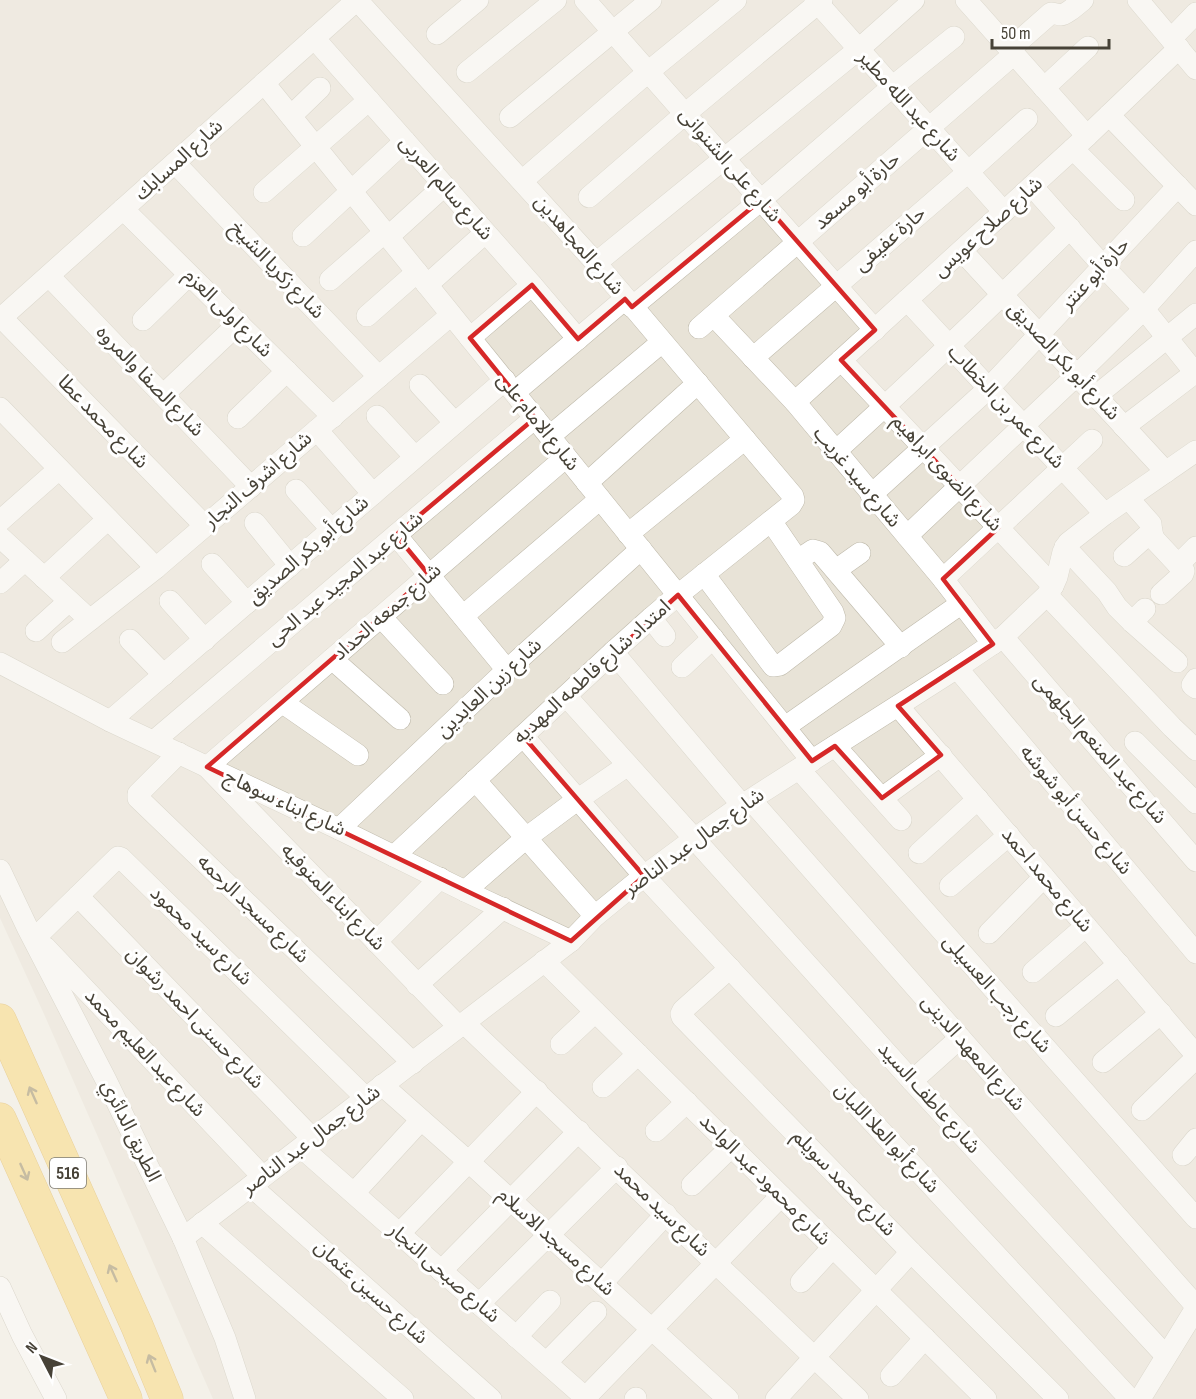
<svg xmlns="http://www.w3.org/2000/svg" width="1196" height="1399" font-family="'Sofia Sans Condensed','Noto Sans Arabic',sans-serif">
<style>
.residential{fill:#e8e3d7}
.lines{fill:none;stroke-linecap:round;stroke-linejoin:round}
.minor-casing{stroke:#bfbaab;stroke-width:22}
.highway-casing{stroke:#dbaa3c;stroke-width:33}
.minor{stroke:#fff;stroke-width:21}
.highway{stroke:#fbd56c;stroke-width:32}
.oneway{stroke:#8f7d4c}
.marked{fill:none;stroke:#d62828;stroke-width:4.5;stroke-linejoin:round}
.labels{text-anchor:middle;dominant-baseline:central;stroke-width:6;stroke-linejoin:round;paint-order:stroke}
.shield{fill:#fff;stroke:#7e7b73;stroke-width:1.5}
.shield-label{font-size:18px;font-weight:bold;fill:#474237}
.street-label{font-size:20px;fill:#474237;stroke:#fff}
</style>
<rect width="100%" height="100%" fill="#f4f1e9"/>
<!-- residential -->
<polygon class="residential" points="0,0 1196,0 1196,1399 213,1399 44,1014 0,918"/>
<g class="lines">
<!-- minor casing -->
<g class="minor-casing">
<g id="minor">
<polyline points="357,0 596,263 793,496 794,500 791,505 678,595 651,618 613,652 394,856"/>
<polyline points="585,0 875,330"/>
<polyline points="815,0 1004,212"/>
<polyline points="966,0 1087,136"/>
<polyline points="1138,0 1196,69"/>
<polyline points="437,34 478,0"/>
<polyline points="314,38 532,285 578,339"/>
<polyline points="1171,39 1196,13"/>
<path d="M 1010,49 L 1051,13 C 1055,13 1058,15 1061,15 C 1066,15 1079,3 1083,0"/>
<polyline points="467,72 556,0"/>
<polyline points="264,83 812,761"/>
<polyline points="1044,88 1088,47"/>
<polyline points="1109,115 1196,205"/>
<polyline points="291,116 320,88"/>
<polyline points="510,117 651,0"/>
<polyline points="1073,149 1124,200"/>
<polyline points="175,163 379,377"/>
<polyline points="522,181 648,72 736,0"/>
<polyline points="1032,186 1103,266 1144,309 1196,374"/>
<polyline points="264,192 369,100"/>
<polyline points="589,197 685,114 822,0"/>
<polyline points="123,209 333,417"/>
<polyline points="303,236 405,141"/>
<polyline points="388,237 444,186"/>
<polyline points="962,251 1166,472"/>
<polyline points="596,263 859,49 914,0"/>
<polyline points="49,276 251,487"/>
<polyline points="330,280 385,232"/>
<polyline points="427,285 485,233"/>
<polyline points="907,300 1105,514"/>
<polyline points="632,307 761,200 892,87 954,37"/>
<polyline points="367,316 417,272"/>
<polyline points="714,316 795,402 943,579 993,644"/>
<polyline points="2,318 205,526"/>
<polyline points="0,319 357,0"/>
<polyline points="143,320 189,275"/>
<polyline points="699,328 1014,54"/>
<polyline points="470,338 532,285"/>
<polyline points="753,358 968,172 1027,119"/>
<polyline points="841,360 1053,586"/>
<polyline points="420,385 455,423"/>
<polyline points="515,392 625,299"/>
<polyline points="163,395 239,323"/>
<polyline points="1096,396 1196,314"/>
<polyline points="795,402 1087,136 1179,48"/>
<polyline points="0,408 156,568"/>
<polyline points="377,416 415,457"/>
<polyline points="238,418 287,371"/>
<polyline points="1124,427 1196,372"/>
<polyline points="317,430 373,494"/>
<polyline points="550,436 662,342"/>
<path d="M 835,452 C 915,379 993,305 1070,228"/>
<polyline points="587,483 698,383"/>
<polyline points="296,490 332,530"/>
<polyline points="871,495 989,388 1178,186"/>
<polyline points="1128,498 1151,524 1152,534 1155,540 1184,571 1183,574 1161,594"/>
<polyline points="0,521 59,469"/>
<polyline points="255,523 290,566"/>
<polyline points="628,534 745,439"/>
<polyline points="396,535 507,670"/>
<polyline points="907,536 1077,375 1144,309 1196,251"/>
<polyline points="0,537 90,620"/>
<polyline points="1065,547 1107,592 1117,607 1132,622 1177,662"/>
<polyline points="1124,556 1152,531"/>
<polyline points="798,560 813,550 820,552 901,647"/>
<polyline points="212,564 247,603"/>
<polyline points="1178,565 1196,547"/>
<polyline points="836,570 860,553"/>
<polyline points="704,574 773,666 780,665 831,626 835,618 833,612 771,521"/>
<polyline points="44,578 108,519"/>
<polyline points="943,579 1092,440"/>
<polyline points="0,583 25,560"/>
<polyline points="1047,595 1172,727 1196,750"/>
<polyline points="170,601 205,640"/>
<polyline points="463,616 600,499"/>
<polyline points="381,617 443,684"/>
<polyline points="651,618 665,636"/>
<polyline points="1132,622 1145,609"/>
<polyline points="36,631 69,601"/>
<polyline points="1003,637 1196,861"/>
<polyline points="130,640 164,675"/>
<polyline points="62,642 156,568 451,315"/>
<polyline points="613,652 742,805"/>
<polyline points="332,659 400,719"/>
<polyline points="0,663 110,721 339,829 465,891 571,941"/>
<polyline points="682,667 713,638"/>
<polyline points="957,668 1196,953"/>
<polyline points="1196,679 1192,685 1196,688"/>
<polyline points="566,696 912,1081 1166,1356"/>
<polyline points="283,703 358,755"/>
<polyline points="898,706 1196,1055"/>
<polyline points="110,721 505,380"/>
<polyline points="785,727 962,603"/>
<polyline points="523,736 644,876 1130,1399"/>
<polyline points="154,741 396,535 535,418"/>
<polyline points="1135,742 1196,803"/>
<polyline points="835,746 901,820"/>
<polyline points="179,753 138,794 138,798 413,1063"/>
<polyline points="799,769 1196,1218"/>
<polyline points="475,780 595,916"/>
<polyline points="882,798 941,755"/>
<polyline points="751,800 1196,1306"/>
<polyline points="339,829 507,670 641,549"/>
<polyline points="919,853 978,799"/>
<polyline points="0,870 28,929 106,1080 183,1238 225,1338 245,1399"/>
<polyline points="950,886 1009,835"/>
<polyline points="465,891 526,838 577,800 628,765"/>
<polyline points="78,896 313,1139"/>
<polyline points="989,933 1044,877"/>
<polyline points="36,937 118,857 121,858 366,1098"/>
<polyline points="376,942 440,878"/>
<polyline points="45,947 263,1177"/>
<polyline points="544,961 986,1399"/>
<polyline points="730,968 683,1010 681,1014 682,1017 911,1252 1058,1399"/>
<polyline points="1033,972 1086,926"/>
<polyline points="417,985 503,908"/>
<polyline points="1056,1016 1119,964"/>
<polyline points="464,1023 858,1399"/>
<polyline points="459,1027 207,767 566,457"/>
<polyline points="561,1044 595,1012"/>
<polyline points="1103,1062 1161,1013"/>
<polyline points="912,1081 960,1038"/>
<polyline points="382,1085 469,1162 728,1399"/>
<polyline points="603,1087 638,1054"/>
<polyline points="1142,1110 1196,1058"/>
<polyline points="656,1131 687,1102"/>
<polyline points="302,1148 587,1399"/>
<polyline points="1183,1155 1196,1139"/>
<polyline points="692,1185 731,1147"/>
<polyline points="251,1186 491,1399"/>
<polyline points="354,1193 421,1120"/>
<polyline points="202,1223 403,1399"/>
<polyline points="399,1234 537,1091"/>
<polyline points="183,1238 571,941 595,916 644,876 694,839 742,805 957,668 1003,637 1047,595 1053,586 1057,577 1063,552 1068,543 1105,514 1196,451"/>
<polyline points="441,1271 579,1131"/>
<polyline points="801,1282 833,1247"/>
<polyline points="602,1283 666,1214"/>
<polyline points="0,1287 22,1335 56,1399"/>
<polyline points="479,1304 617,1167"/>
<polyline points="516,1337 550,1301"/>
<polyline points="546,1363 596,1312"/>
<polyline points="891,1376 925,1338"/>
<polyline points="585,1398 781,1196"/>
<polyline points="635,1399 636,1398"/>
<polyline points="776,1399 911,1252"/>
<polyline points="1140,1399 1196,1308"/>
</g>
</g>
<!-- highway casing -->
<g class="highway-casing">
<g id="highway">
<polyline points="0,1020 137,1326 167,1399"/>
<polyline points="0,1119 126,1399"/>
</g>
</g>
<!-- minor -->
<use href="#minor" class="minor"/>
<!-- highway -->
<use href="#highway" class="highway"/>
</g>
<!-- one-way arrows -->
<defs><path id="oneway-shaft" d="M-6 0H5M1.5-3L5.5 0L1.5 3" fill="none" stroke-width="1.6" stroke-linecap="round" stroke-linejoin="round" transform="scale(1.5)"/></defs>
<g class="oneway">
<use href="#oneway-shaft" transform="translate(33 1095) rotate(-114)"/>
<use href="#oneway-shaft" transform="translate(24 1172) rotate(66)"/>
<use href="#oneway-shaft" transform="translate(113 1273) rotate(-114)"/>
<use href="#oneway-shaft" transform="translate(152 1363) rotate(-112)"/>
</g>
<!-- marked area -->
<path d="M0 0H1196V1399H0ZM 761,200 L 875,330 L 841,360 L 998,528 L 943,579 L 993,644 L 898,706 L 941,755 L 882,798 L 835,746 L 812,761 L 678,595 L 523,736 L 644,876 L 571,941 L 207,767 L 429,575 L 396,535 L 535,418 L 470,338 L 532,285 L 578,339 L 625,299 L 632,307 Z" fill="#f4f1e9" fill-opacity=".55" fill-rule="evenodd"/>
<path class="marked" d="M 761,200 L 875,330 L 841,360 L 998,528 L 943,579 L 993,644 L 898,706 L 941,755 L 882,798 L 835,746 L 812,761 L 678,595 L 523,736 L 644,876 L 571,941 L 207,767 L 429,575 L 396,535 L 535,418 L 470,338 L 532,285 L 578,339 L 625,299 L 632,307 Z"/>
<g class="labels">
<!-- shield labels -->
<rect class="shield" x="50" y="1158" width="36" height="30" rx="4.5"/>
<g class="shield-label">
<text x="68" y="1173">516</text>
</g>
<!-- street labels -->
<g class="street-label">
<text transform="translate(909 106) rotate(48)">شارع عبد الله مطير</text>
<text transform="translate(179 160) rotate(-42)">شارع المسابك</text>
<text transform="translate(730 165) rotate(49)">شارع على الشنوانى</text>
<text transform="translate(446 188) rotate(49)">شارع سالم العربى</text>
<text transform="translate(857 191) rotate(-41)">حارة أبو مسعد</text>
<text transform="translate(988 227) rotate(-42)">شارع صلاح عويس</text>
<text transform="translate(890 239) rotate(-41)">حارة عفيفى</text>
<text transform="translate(579 245) rotate(49)">شارع المجاهدين</text>
<text transform="translate(277 270) rotate(46)">شارع زكريا الشيخ</text>
<text transform="translate(1095 274) rotate(-47)">حارة أبو عنتر</text>
<text transform="translate(228 313) rotate(45)">شارع اولى العزم</text>
<text transform="translate(1064 361) rotate(47)">شارع أبو بكر الصديق</text>
<text transform="translate(150 381) rotate(46)">شارع الصفا والمروه</text>
<text transform="translate(1006 407) rotate(47)">شارع عمر بن الخطاب</text>
<text transform="translate(103 422) rotate(46)">شارع محمد عطا</text>
<text transform="translate(538 422) rotate(51)">شارع الامام على</text>
<text transform="translate(947 473) rotate(47)">شارع الضوى ابراهيم</text>
<text transform="translate(857 477) rotate(50)">شارع سيد غريب</text>
<text transform="translate(258 480) rotate(-41)">شارع اشرف النجار</text>
<text transform="translate(308 550) rotate(-41)">شارع أبو بكر الصديق</text>
<text transform="translate(345 579) rotate(-40)">شارع عبد المجيد عبد الحى</text>
<text transform="translate(387 612) rotate(-41)">شارع جمعه الحداد</text>
<text transform="translate(592 672) rotate(-42)">امتداد شارع فاطمه المهديه</text>
<text transform="translate(489 688) rotate(-43)">شارع زين العابدين</text>
<text transform="translate(1100 749) rotate(49)">شارع عبد المنعم الجلهمى</text>
<text transform="translate(285 803) rotate(25)">شارع ابناء سوهاج</text>
<text transform="translate(1076 810) rotate(50)">شارع حسن أبو شوشه</text>
<text transform="translate(694 842) rotate(-36)">شارع جمال عبد الناصر</text>
<text transform="translate(1047 880) rotate(50)">شارع محمد احمد</text>
<text transform="translate(333 897) rotate(46)">شارع ابناء المنوفيه</text>
<text transform="translate(253 909) rotate(44)">شارع مسجد الرحمه</text>
<text transform="translate(201 936) rotate(44)">شارع سيد محمود</text>
<text transform="translate(997 994) rotate(48)">شارع رجب العسيلى</text>
<text transform="translate(195 1018) rotate(46)">شارع حسنى احمد رشوان</text>
<text transform="translate(145 1053) rotate(47)">شارع عبد العليم محمد</text>
<text transform="translate(973 1053) rotate(49)">شارع المعهد الدينى</text>
<text transform="translate(929 1098) rotate(48)">شارع عاطف السيد</text>
<text transform="translate(131 1131) rotate(64)">الطريق الدائري</text>
<text transform="translate(887 1138) rotate(47)">شارع أبو العلا اللبان</text>
<text transform="translate(311 1140) rotate(-37)">شارع جمال عبد الناصر</text>
<text transform="translate(765 1180) rotate(45)">شارع محمود عبد الواحد</text>
<text transform="translate(844 1183) rotate(46)">شارع محمد سويلم</text>
<text transform="translate(662 1210) rotate(44)">شارع سيد محمد</text>
<text transform="translate(556 1242) rotate(42)">شارع مسجد الاسلام</text>
<text transform="translate(444 1273) rotate(41)">شارع صبحى النجار</text>
<text transform="translate(371 1292) rotate(42)">شارع حسين عثمان</text>
</g>
</g>
<!-- north arrow -->
<g transform="translate(42 1357) rotate(312)" stroke="#ffffff" stroke-width="4.5" paint-order="stroke">
<path d="M0-4.5L10 22L0 15L-10 22Z" fill="#474237"/>
<text y="-9" font-size="16" font-weight="bold" text-anchor="middle" fill="#474237">N</text>
</g>
<!-- scale -->
<path d="M992 39v9h117v-9" fill="none" stroke="#474237" stroke-width="3"/>
<text x="1001" y="39" font-size="18" fill="#474237" stroke="#ffffff" stroke-width="4.5" paint-order="stroke">50 m</text>
</svg>
